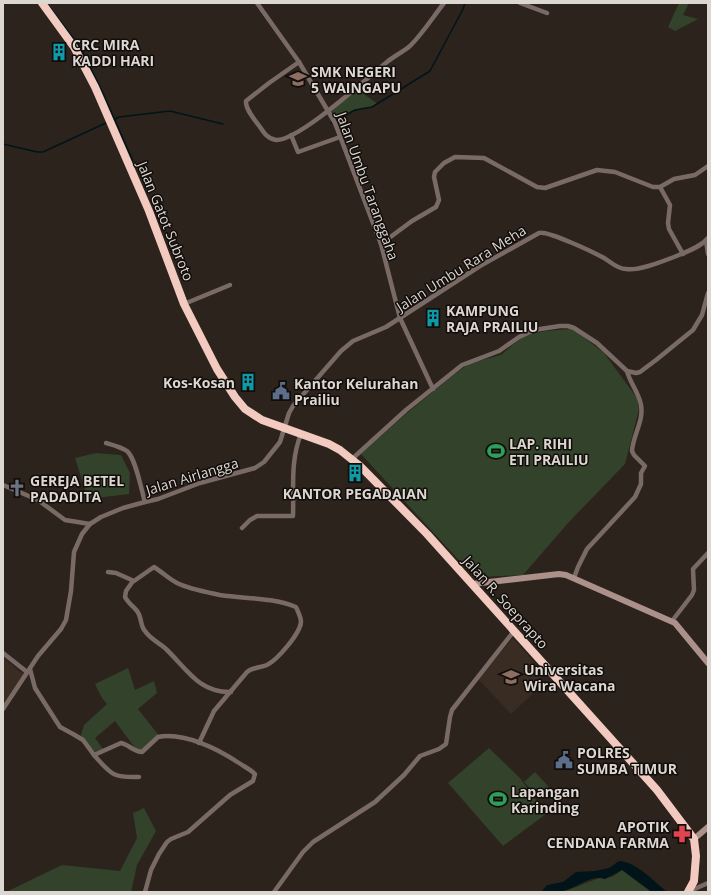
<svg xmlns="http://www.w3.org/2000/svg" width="711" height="895" font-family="'Open Sans',sans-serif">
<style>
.built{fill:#392c22}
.green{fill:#33422a}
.water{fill:#01141a}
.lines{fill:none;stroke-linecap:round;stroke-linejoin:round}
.stream{stroke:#01141a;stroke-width:1.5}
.street{stroke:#7a6a66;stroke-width:4.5}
.secondary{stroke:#ab918a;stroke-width:6}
.highway{stroke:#f3cac0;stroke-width:8}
.labels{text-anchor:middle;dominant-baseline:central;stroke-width:3;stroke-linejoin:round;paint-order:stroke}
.poi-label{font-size:14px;font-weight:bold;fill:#ddd7d2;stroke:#110d0a;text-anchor:start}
.street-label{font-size:14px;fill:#ddd7d2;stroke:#110d0a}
</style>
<rect width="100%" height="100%" fill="#2c231c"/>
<!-- built -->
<g class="built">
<polygon points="298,71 305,83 298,86 291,75"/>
<polygon points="513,638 544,674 531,686 536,691 511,714 478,679"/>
<polygon points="3,657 20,672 29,674 3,712"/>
</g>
<!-- green -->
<g class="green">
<polygon points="679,3 689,3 683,15 698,19 675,31 668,27"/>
<polygon points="358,90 378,104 372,107 355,110 334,122 328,112"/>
<polygon points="570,329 577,332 604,353 637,398 639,409 625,464 568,523 523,575 481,577 469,571 466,568 361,454 406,414 452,376 470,363 501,355 524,335 546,331"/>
<polygon points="96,453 121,455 130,473 129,494 88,499 75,458"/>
<polygon points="128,668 135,690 154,681 157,693 138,709 160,737 143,752 138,752 115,721 95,738 103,749 95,752 84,740 80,738 84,725 107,704 102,698 95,684"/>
<polygon points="489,748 520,778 546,814 503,846 448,783"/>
<polygon points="535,772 549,787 538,797 524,782"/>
<polygon points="144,808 156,831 137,865 131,892 6,892 62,865 120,871 137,838 133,813"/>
<polygon points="622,870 651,892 563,892 599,878 612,877"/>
</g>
<!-- water -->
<path class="water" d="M 619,861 C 635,861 655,882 667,892 L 652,892 L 622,870 L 605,879 C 591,875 581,885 569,889 C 560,893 550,892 541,892 L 547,885 L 563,882 L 576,872 L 595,871 L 609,868 Z"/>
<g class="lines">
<!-- stream -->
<g class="stream">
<polyline points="48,5 80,47 102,91 133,161"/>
<polyline points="113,120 119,117 170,111 223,124"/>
<polyline points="331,123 355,110 372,107 430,71 463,9 465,3"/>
<polyline points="3,144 37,152 43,152 108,122"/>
</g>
<!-- street -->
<g class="street">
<polyline points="257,3 299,62 335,123 381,244 400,318 433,389"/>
<polyline points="520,3 547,13"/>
<path d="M 299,62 L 269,83 L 246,101 C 245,109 255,120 260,127 C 264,133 268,139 276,140 C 299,141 367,78 387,62 C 394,56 403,52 410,46 C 423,33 433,17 444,3"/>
<polyline points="291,135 298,152 340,137"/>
<polyline points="660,187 670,205 668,223 669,229 683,254"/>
<polyline points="706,240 708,254"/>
<polyline points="381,244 412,221 436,207 439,200 434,177 435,172 444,163 455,157 484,158 537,187 545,188 597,170 615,172 653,187 660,187 674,179 695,175 708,166"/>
<polyline points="184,304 230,285"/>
<path d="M 106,443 C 113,445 121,447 127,451 C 136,459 141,489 145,502"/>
<polyline points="352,459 406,410 462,365 499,351 519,337 534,330 560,326 568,326 574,328 597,343 627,371 636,373 640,372 656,360 693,330 702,315 708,293"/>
<path d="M 3,485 L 38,500 L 65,520 L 90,524 L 101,517 L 123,508 L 145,502 L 158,499 L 200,483 L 255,468 L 264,462 L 280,442 L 289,413 L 293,406 L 341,351 L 353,341 L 386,327 L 480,266 L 539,233 C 547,230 595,253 604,258 C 611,262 617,269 626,269 C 639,271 661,262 674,257 C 684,253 701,247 708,238"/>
<path d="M 242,528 L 250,520 L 257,516 L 293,516 C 294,488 290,461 301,434"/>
<path d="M 108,572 L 116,573 L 134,581 L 154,567 C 162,572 169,579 177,583 C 189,589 206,592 220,595 C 245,599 271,597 296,607 C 298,612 301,617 301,622 C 300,634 277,660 267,665 C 260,668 253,667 247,672 L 214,711 L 199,743"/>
<path d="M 574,578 L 578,567 L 587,549 L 635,497 L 641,484 L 641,473 L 645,466 L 634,455 L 632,451 C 633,435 644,421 641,405 C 639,393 630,383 627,371"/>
<path d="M 133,581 L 126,591 L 125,597 C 128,603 133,606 137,611 C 142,617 140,626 145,631 C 150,639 160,643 166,649 C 187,669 199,693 231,692"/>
<polyline points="672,621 692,595 694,590 693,569 708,553"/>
<polyline points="3,653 27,672"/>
<path d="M 30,669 L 35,688 L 60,727 L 73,734 L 83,740 L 94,755 L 121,743 C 128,744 134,752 142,752 L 158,737 C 184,732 218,749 239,763 C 245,767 251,770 255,774 L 253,781 L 230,795 L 188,832 L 171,839 L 167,842 L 159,854 L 151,870 L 145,892"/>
<polyline points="3,709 38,656 61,629 66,620 71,591 74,552 82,534 90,524"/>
<path d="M 94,755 C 111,774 112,778 139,777"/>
<polyline points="690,891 708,883"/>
<polyline points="274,892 303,852 313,842 375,802 404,775 420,756 439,749 446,744 450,717 452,710 514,631"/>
</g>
<!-- secondary -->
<g class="secondary">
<polyline points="472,584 559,574 566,575 675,623 708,663"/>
<polyline points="694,839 708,827"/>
</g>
<!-- highway -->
<polyline class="highway" points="42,3 74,47 95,87 149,211 184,304 217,369 235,397 245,409 262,420 329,444 340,450 360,466 427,534 657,790 694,839 696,856 694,881 688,892"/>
</g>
<!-- icons -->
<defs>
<g id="building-bare" transform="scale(1.38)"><path d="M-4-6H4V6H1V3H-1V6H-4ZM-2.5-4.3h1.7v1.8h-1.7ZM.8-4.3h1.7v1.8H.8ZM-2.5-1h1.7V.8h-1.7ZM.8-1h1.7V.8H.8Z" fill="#0f9aa8" stroke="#110d0a" stroke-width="2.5" paint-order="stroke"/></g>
<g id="school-bare" transform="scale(1.38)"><path d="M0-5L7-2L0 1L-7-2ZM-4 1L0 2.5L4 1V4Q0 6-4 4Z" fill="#8d6e63" stroke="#110d0a" stroke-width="2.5" paint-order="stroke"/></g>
<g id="civic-bare" transform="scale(1.38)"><path d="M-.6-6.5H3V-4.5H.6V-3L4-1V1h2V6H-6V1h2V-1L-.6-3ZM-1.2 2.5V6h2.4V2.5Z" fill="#5c6f8a" stroke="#110d0a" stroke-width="2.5" paint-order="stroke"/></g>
<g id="stadium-bare" transform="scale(1.38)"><path d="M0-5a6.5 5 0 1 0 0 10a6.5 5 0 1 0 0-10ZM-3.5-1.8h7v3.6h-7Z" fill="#2e9e5b" stroke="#110d0a" stroke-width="2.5" paint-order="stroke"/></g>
<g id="church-bare" transform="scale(1.38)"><path d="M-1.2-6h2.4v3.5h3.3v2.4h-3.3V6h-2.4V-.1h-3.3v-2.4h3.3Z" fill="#6b7280" stroke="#110d0a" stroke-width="2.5" paint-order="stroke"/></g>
<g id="university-bare" transform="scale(1.38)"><path d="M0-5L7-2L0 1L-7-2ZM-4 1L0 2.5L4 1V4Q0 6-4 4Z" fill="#8d6e63" stroke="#110d0a" stroke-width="2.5" paint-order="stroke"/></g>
<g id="pharmacy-bare" transform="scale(1.38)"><path d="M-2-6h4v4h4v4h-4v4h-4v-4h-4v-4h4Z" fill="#e0444e" stroke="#110d0a" stroke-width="2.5" paint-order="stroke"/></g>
</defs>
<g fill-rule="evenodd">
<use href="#building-bare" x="59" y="52"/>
<use href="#school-bare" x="298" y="79"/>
<use href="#building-bare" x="433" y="318"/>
<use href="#building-bare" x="248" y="382"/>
<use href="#civic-bare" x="281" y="391"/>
<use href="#stadium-bare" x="496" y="451"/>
<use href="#building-bare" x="355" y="473"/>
<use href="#church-bare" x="17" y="488"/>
<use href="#university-bare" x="511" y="677"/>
<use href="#civic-bare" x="564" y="760"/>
<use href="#stadium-bare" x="498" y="799"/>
<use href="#pharmacy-bare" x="682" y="834"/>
</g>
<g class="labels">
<!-- poi labels -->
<g class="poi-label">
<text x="72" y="44">CRC MIRA<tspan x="72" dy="16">KADDI HARI</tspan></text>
<text x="311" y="71">SMK NEGERI<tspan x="311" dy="16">5 WAINGAPU</tspan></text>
<text x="446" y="310">KAMPUNG<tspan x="446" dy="16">RAJA PRAILIU</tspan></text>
<text x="235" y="382" text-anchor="end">Kos-Kosan</text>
<text x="294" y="383">Kantor Kelurahan<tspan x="294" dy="16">Prailiu</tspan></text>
<text x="509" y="443">LAP. RIHI<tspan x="509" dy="16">ETI PRAILIU</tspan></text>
<text x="30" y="480">GEREJA BETEL<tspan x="30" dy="16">PADADITA</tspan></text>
<text x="355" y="493" text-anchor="middle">KANTOR PEGADAIAN</text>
<text x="524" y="669">Universitas<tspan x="524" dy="16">Wira Wacana</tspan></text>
<text x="577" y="752">POLRES<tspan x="577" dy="16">SUMBA TIMUR</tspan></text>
<text x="511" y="791">Lapangan<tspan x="511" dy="16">Karinding</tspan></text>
<text x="669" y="826" text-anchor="end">APOTIK<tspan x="669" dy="16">CENDANA FARMA</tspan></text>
</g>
<!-- street labels -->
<g class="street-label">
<text transform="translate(368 186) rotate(70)">Jalan Umbu Taranggaha</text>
<text transform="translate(166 221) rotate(68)">Jalan Gatot Subroto</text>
<text transform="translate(461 268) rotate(-32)">Jalan Umbu Rara Meha</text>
<text transform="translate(192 476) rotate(-17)">Jalan Airlangga</text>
<text transform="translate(506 602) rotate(48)">Jalan R. Soeprapto</text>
</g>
</g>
<!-- border -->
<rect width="711" height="895" fill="none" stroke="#ddd7d2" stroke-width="8"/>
</svg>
